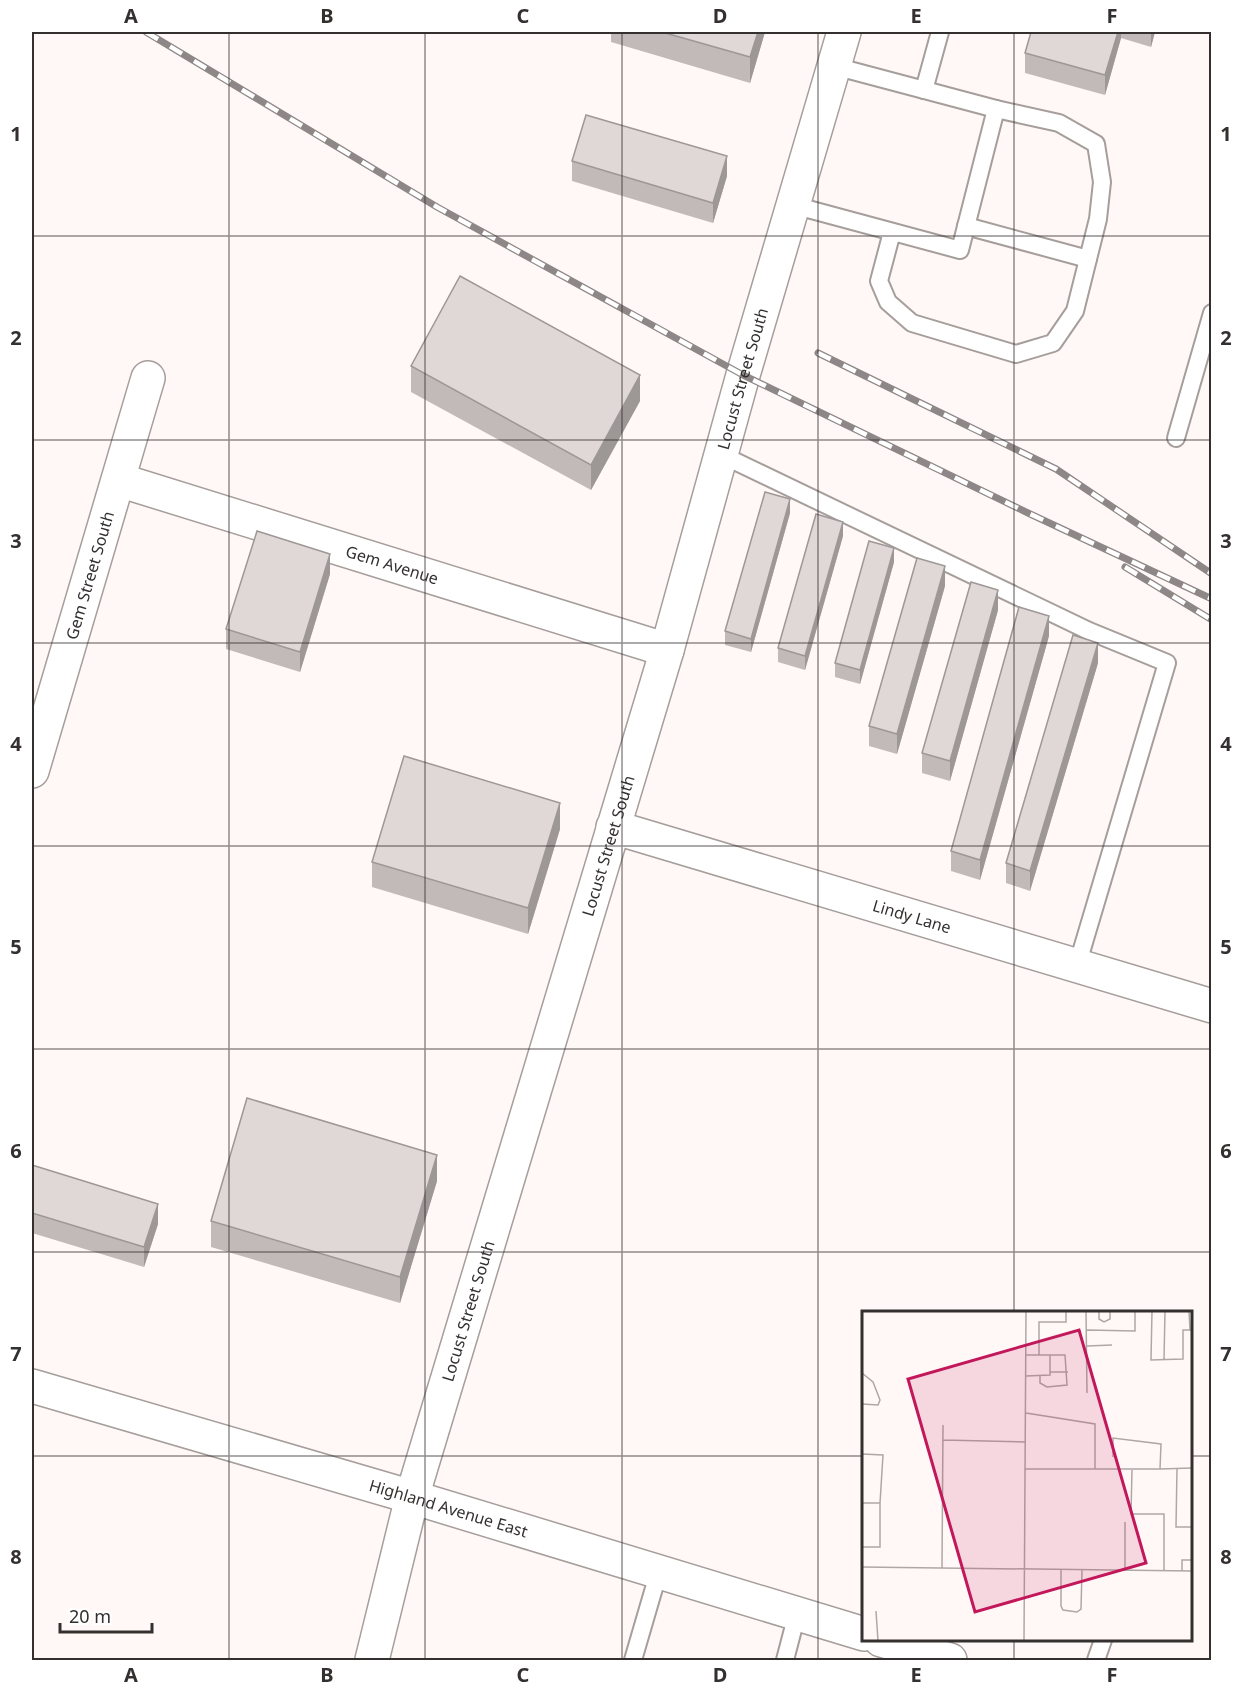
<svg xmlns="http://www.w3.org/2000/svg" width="1243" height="1692" font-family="'Noto Sans',sans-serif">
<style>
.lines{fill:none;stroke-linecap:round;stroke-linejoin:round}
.lane-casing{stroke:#a59e9b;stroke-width:20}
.street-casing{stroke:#a59e9b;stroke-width:36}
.secondary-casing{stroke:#a59e9b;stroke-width:36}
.lane{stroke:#fff;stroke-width:16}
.street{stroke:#fff;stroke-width:33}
.secondary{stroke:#fff;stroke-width:33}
.rail-casing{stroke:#8d8887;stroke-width:7}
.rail{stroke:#fff;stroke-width:4.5;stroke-dasharray:14;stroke-linecap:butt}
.wall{fill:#c1bab8}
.shaded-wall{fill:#9d9796}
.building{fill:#e0d8d6;stroke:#9d9796;stroke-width:1.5}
.grid{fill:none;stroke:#33302f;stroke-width:1.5;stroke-opacity:0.55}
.labels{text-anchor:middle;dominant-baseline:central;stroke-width:5;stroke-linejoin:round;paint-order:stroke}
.street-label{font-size:16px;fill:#33302f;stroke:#fff}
.inset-road{fill:none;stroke:#ada8a6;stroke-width:1.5}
.view{fill:#c2185b;fill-opacity:0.15;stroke:#c2185b;stroke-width:3}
.inset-edge{fill:none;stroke:#33302f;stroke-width:3}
.neatline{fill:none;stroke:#33302f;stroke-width:2}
.grid-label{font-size:20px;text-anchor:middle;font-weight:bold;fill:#33302f}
</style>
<rect width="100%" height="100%" fill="#fff8f6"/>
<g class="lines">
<!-- lane casing -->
<g class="lane-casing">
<g id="lane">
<polyline points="924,90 940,32"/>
<polyline points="793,205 960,250 996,109 834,66"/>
<polyline points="966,226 1088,259"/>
<polyline points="892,232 879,281 888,302 912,323 1016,354 1053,343 1075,311 1098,219 1102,182 1096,144 1059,123 996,109"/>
<polyline points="1176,438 1212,313"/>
<polyline points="722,455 1089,631 1167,663 1077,966"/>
<polyline points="633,1660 659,1571"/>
<polyline points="785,1660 797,1614"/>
<polyline points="1096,1660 1103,1640"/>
</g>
</g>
<!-- street casing -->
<g class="street-casing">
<g id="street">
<path id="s1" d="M 119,480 L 667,650"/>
<path id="s2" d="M 32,771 L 148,378"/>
<path id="s3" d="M 613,827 L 1212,1006"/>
</g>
</g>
<!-- secondary casing -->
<g class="secondary-casing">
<g id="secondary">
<path id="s4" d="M 32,1386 L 412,1497 L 864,1634"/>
<polyline points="881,1640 950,1660"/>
<path id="s5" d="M 372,1660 L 412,1497 L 667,650 L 743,375 L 844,32"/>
</g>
</g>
<!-- lane -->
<use href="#lane" class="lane"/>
<!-- street -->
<use href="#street" class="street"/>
<!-- secondary -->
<use href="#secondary" class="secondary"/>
<!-- rail casing -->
<g class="rail-casing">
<g id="rail">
<polyline points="146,32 437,207 743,375 1028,513 1212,599"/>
<polyline points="818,353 1056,469 1212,574"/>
<polyline points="1125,567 1212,620"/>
</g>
</g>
<!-- rail -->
<use href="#rail" class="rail"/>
</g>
<!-- wall -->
<g class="wall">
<polygon points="611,32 765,32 750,83 611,42"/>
<polygon points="1031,32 1155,32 1151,47 1121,38 1105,95 1025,73 1025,53"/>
<polygon points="572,161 727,176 713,223 572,181"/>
<polygon points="411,366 640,401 591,490 411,392"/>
<polygon points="790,513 751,652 725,645 725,631"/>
<polygon points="843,536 805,670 778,662 778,648"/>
<polygon points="894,562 860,684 835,677 835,663"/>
<polygon points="330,574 300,672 226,649 226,629"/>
<polygon points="945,586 897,754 869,746 869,726"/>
<polygon points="998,610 950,781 922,773 922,753"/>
<polygon points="1049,636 980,880 951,871 951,851"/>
<polygon points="1098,663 1030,891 1006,883 1006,863"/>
<polygon points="560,829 528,934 372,887 372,862"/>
<polygon points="32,1165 158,1224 144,1267 32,1233"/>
<polygon points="437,1181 400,1303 211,1247 211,1221"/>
</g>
<!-- shaded-wall -->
<g class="shaded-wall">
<polygon points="758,32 765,32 750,83 750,57"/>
<polygon points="1118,32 1121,32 1121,38 1105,95 1105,75"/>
<polygon points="1151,32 1155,32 1151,47"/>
<polygon points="727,156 727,176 713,223 713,203"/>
<polygon points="640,375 640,401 591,490 591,465"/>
<polygon points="790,499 790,513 751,652 751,639"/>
<polygon points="843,522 843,536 805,670 805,656"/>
<polygon points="894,548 894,562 860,684 860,670"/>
<polygon points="330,554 330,574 300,672 300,652"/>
<polygon points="945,566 945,586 897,754 897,734"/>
<polygon points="998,590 998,610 950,781 950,761"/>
<polygon points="1049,616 1049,636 980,880 980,860"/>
<polygon points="1098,643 1098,663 1030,891 1030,871"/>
<polygon points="560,803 560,829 528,934 528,908"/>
<polygon points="437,1155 437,1181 400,1303 400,1277"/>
<polygon points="158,1204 158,1224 144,1267 144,1247"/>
</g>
<!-- building -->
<g class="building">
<polygon points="662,32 758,32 750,57"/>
<polygon points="1031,32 1118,32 1105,75 1025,53"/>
<polygon points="586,115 727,156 713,203 572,161"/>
<polygon points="460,276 640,375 591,465 411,366"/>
<polygon points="765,492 790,499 751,639 725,631"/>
<polygon points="816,514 843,522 805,656 778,648"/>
<polygon points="257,531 330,554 300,652 226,629"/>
<polygon points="869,541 894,548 860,670 835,663"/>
<polygon points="917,558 945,566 897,734 869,726"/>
<polygon points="971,582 998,590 950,761 922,753"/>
<polygon points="1019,607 1049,616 980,860 951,851"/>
<polygon points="1073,635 1098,643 1030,871 1006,863"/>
<polygon points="404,756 560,803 528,908 372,862"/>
<polygon points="247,1098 437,1155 400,1277 211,1221"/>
<polygon points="32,1165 158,1204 144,1247 32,1213"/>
</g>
<!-- grid -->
<path class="grid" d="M 229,32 L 229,1660M 425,32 L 425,1660M 622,32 L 622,1660M 818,32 L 818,1660M 1014,32 L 1014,1312M 32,236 L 1212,236M 32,440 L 1212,440M 32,643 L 1212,643M 32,846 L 1212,846M 32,1049 L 1212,1049M 32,1252 L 1212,1252M 32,1456 L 864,1456M 1190,1456 L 1212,1456M 1014,1640 L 1014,1660"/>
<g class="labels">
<!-- street labels -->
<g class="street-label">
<text stroke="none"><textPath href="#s5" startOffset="1334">Locust Street South</textPath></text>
<text stroke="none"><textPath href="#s1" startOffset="286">Gem Avenue</textPath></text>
<text stroke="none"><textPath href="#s2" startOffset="204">Gem Street South</textPath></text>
<text stroke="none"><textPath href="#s5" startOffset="848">Locust Street South</textPath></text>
<text stroke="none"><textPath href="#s3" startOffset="312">Lindy Lane</textPath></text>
<text stroke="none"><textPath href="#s5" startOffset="362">Locust Street South</textPath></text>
<text stroke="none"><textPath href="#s4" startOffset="434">Highland Avenue East</textPath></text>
</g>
</g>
<!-- overview -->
<g transform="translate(862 1311)">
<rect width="330" height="330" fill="#fff8f6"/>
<path class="inset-road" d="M 224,0 L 225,82M 237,0 L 237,8 L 242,11 L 248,8 L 248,0M 290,0 L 289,49 L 321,48 L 321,19 L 330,19M 327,0 L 328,19M 225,19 L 273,20 L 273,0M 225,35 L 250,34M 177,44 L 177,11 L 204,11 L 204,0M 302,49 L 303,0M 188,61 L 206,61M 0,62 L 11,71 L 18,89 L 16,94 L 0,93M 164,65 L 188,64 L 188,44 L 164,44M 178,65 L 178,72 L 185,76 L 205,74 L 203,44 L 188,44M 164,102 L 233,113 L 233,158M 81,129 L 164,131M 0,143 L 21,144 L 18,192M 315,157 L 314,216 L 330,216M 163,158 L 298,158 L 299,133 L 251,127 L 251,146M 298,158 L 330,157M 270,159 L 269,203 L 302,203 L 302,260M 0,192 L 18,192 L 18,236 L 0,236M 0,256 L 330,260M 80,257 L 81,114M 199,258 L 199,295 L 201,299 L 215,301 L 219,298 L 220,259M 263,260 L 263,211M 320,260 L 320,249 L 330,249M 14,300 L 16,330M 162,330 L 164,0"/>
<path class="view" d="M 217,19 L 284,252 L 113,301 L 46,68 Z"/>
<rect width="330" height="330" class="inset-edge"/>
</g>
<!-- border -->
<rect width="1243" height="1692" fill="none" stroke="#ffffff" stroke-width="66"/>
<!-- scale -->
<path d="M60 1623v9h92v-9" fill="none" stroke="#33302f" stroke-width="3"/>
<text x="69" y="1623" font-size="18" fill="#33302f" stroke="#ffffff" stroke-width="4.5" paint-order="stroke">20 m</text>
<rect x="33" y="33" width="1177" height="1626" class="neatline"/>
<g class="grid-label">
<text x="131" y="23">A</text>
<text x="327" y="23">B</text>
<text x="523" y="23">C</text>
<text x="720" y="23">D</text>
<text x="916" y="23">E</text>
<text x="1112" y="23">F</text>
<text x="16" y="141">1</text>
<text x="1226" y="141">1</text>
<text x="16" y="345">2</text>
<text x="1226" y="345">2</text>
<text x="16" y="548">3</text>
<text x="1226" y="548">3</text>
<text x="16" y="751">4</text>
<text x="1226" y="751">4</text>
<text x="16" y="954">5</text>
<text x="1226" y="954">5</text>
<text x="16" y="1158">6</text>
<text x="1226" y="1158">6</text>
<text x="16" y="1361">7</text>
<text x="1226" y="1361">7</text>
<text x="16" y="1564">8</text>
<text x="1226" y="1564">8</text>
<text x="131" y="1682">A</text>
<text x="327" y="1682">B</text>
<text x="523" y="1682">C</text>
<text x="720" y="1682">D</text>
<text x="916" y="1682">E</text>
<text x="1112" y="1682">F</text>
</g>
</svg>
